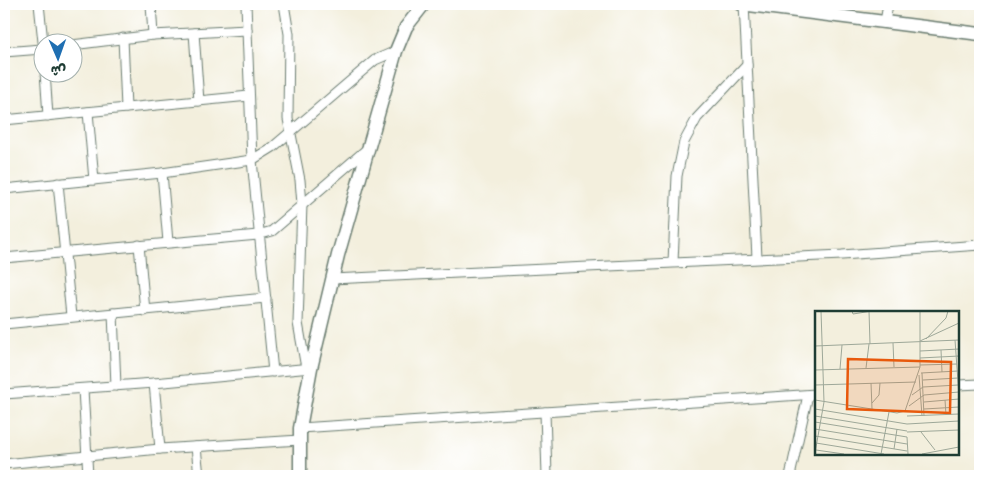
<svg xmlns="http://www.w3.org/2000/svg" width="984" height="480" font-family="Kalam,'Playpen Sans Arabic',sans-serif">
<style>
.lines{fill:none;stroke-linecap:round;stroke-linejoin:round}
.street-casing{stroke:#697b6f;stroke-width:11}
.secondary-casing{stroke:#697b6f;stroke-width:15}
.street{stroke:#fff;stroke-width:9}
.secondary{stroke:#fff;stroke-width:12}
.inset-road{fill:none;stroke:#9ea899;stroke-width:1}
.view{fill:#e8590c;fill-opacity:0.15;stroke:#e8590c;stroke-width:2.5}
.inset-edge{fill:none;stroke:#1f3d34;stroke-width:2.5}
</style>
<rect width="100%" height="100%" fill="#fff"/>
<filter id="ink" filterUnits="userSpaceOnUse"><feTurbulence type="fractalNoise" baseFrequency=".02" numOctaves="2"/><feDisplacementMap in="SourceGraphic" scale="10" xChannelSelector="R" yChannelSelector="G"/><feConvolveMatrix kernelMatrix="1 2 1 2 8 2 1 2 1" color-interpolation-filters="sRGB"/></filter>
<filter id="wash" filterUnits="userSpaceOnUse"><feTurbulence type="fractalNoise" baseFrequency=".0096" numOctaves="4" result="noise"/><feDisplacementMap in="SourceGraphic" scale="20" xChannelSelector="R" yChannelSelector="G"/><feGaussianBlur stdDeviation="1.12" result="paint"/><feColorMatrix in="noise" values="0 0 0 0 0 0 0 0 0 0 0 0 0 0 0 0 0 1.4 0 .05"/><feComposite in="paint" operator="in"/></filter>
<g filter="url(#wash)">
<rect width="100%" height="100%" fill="#f3efdd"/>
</g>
<g filter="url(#ink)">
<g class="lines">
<!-- street casing -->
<g class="street-casing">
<g id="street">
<polyline points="39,4 43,42"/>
<polyline points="151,4 153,35"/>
<polyline points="246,4 252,160 273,372"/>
<polyline points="284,4 289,34 288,119 300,180 302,204 298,323 306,368"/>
<polyline points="744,4 757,258"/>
<polyline points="885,22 888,4"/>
<polyline points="194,33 199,101"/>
<polyline points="123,38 126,108"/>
<polyline points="72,45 153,35 247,30"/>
<polyline points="4,52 42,49"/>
<polyline points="45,72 48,116"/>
<polyline points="88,112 94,180"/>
<polyline points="4,120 249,96"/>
<polyline points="162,173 168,242"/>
<polyline points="58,183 71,316"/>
<polyline points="4,189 162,173 252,160 273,147 375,60 396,51"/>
<polyline points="139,245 145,311"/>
<polyline points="4,258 258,235 272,231 367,149"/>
<polyline points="673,262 677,176 684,142 697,118 747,65"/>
<polyline points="332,279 842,255 980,245"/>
<polyline points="113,313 116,386"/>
<polyline points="4,324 266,298"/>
<polyline points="154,383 160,449"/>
<polyline points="958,385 980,384"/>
<polyline points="83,389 88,476"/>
<polyline points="4,394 154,383 311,368"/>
<polyline points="545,412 547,476"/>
<polyline points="300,428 816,394"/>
<polyline points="196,447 199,476"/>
<polyline points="4,464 160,449 300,440"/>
<polyline points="790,476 808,395"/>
</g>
</g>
<!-- secondary casing -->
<g class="secondary-casing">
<g id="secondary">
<polyline points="741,4 980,34"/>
<polyline points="300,476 300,428 311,368 338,255 396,51 406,27 424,4"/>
</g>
</g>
<!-- street -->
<use href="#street" class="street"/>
<!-- secondary -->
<use href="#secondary" class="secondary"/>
</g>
</g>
<!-- overview -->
<g transform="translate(815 311)">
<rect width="144" height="144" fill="#f3efdd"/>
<path class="inset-road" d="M 37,0 L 38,3 L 57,0M 54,0 L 55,33M 111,28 L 131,7 L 133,0M 140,29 L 144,85M 105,30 L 144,12M 78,32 L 79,56M 0,35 L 144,29M 126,39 L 127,61M 105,40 L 144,38M 105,47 L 144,45M 105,54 L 142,53M 51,57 L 54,33M 25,58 L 27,34M 0,59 L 105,56M 106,62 L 143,60M 107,62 L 109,105M 104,64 L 107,105M 108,69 L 143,67M 56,72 L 57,98M 0,74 L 101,71M 97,84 L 108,76 L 143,74M 0,89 L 82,102 L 90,100 L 105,56 L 105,0M 130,89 L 131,104M 109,91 L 144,88M 57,92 L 64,84 L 65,72M 94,95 L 109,84 L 144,81M 0,98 L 92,113 L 144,110M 109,98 L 144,96M 0,105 L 92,120M 92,105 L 144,103M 0,111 L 92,126M 0,118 L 92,133M 92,121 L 144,119M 106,121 L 120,139M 0,125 L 92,140M 92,126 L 93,143M 1,132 L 69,143M 79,138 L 82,118M 1,139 L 29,143M 0,142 L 9,91 L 6,0M 66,143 L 74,101M 107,143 L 144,136"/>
<path class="view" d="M 33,48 L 136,51 L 135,102 L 32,98 Z"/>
<rect width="144" height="144" class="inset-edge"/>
</g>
<!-- margin -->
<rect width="984" height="480" fill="none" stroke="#fff" stroke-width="20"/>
<!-- north arrow -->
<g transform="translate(58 58) rotate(178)"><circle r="24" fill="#ffffff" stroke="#a5b1ae"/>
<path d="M0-4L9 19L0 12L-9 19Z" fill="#1f6fb2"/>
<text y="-8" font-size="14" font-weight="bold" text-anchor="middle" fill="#1f3d34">ش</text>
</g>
</svg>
